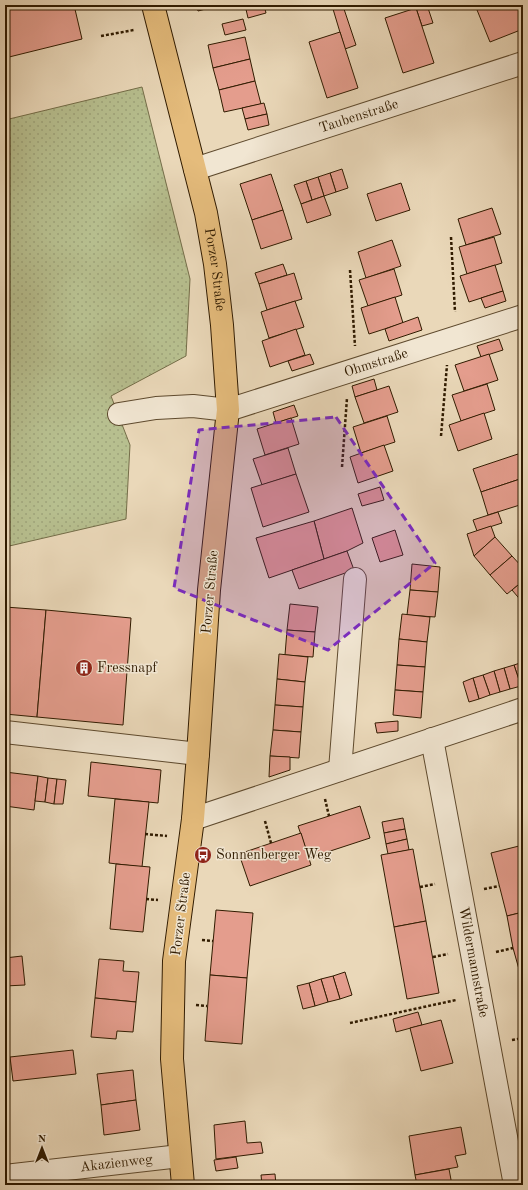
<svg xmlns="http://www.w3.org/2000/svg" width="528" height="1190" font-family="'Old Standard TT',serif">
<style>
.grass{fill:url(#grass-dots);stroke:#746d48}
.building{fill:#e49d8d;stroke:#301b00}
.lines{fill:none;stroke-linecap:round;stroke-linejoin:round}
.minor-casing{stroke:#5e4a2e;stroke-width:24}
.major-casing{stroke:#301b00;stroke-width:24}
.path{stroke:#301b00;stroke-width:2.5;stroke-dasharray:3 2;stroke-linecap:butt}
.minor{stroke:#f1e6d2;stroke-width:22}
.major{stroke:#e5bc7c;stroke-width:22}
.marked{fill:#7b2cbf;fill-opacity:0.2;stroke:#7b2cbf;stroke-width:3;stroke-dasharray:8 5;stroke-linejoin:round}
.labels{text-anchor:middle;dominant-baseline:central;stroke-width:3;stroke-linejoin:round;paint-order:stroke}
.street-label{font-size:14px;fill:#301b00;stroke:#f1e6d2}
.poi-label{font-size:14px;fill:#301b00;stroke:#f1e6d2;text-anchor:start}
</style>
<defs>
<pattern id="grass-dots" width="8" height="8" patternUnits="userSpaceOnUse"><rect width="8" height="8" fill="#b7bf8f"/><path d="M2 2h.1M6 6h.1" fill="none" stroke="#9ea47a" stroke-width="1.8" stroke-linecap="round"/></pattern>
</defs>
<rect width="100%" height="100%" fill="#ead8b9"/>
<filter id="stains"><feTurbulence type="fractalNoise" baseFrequency=".005" numOctaves="4"/><feColorMatrix values="0 0 0 0 .2 0 0 0 0 .09 0 0 0 0 .02 0 0 0 .5 -.17"/></filter>
<radialGradient id="worn" r=".72"><stop offset=".6" stop-color="#630" stop-opacity="0"/><stop offset="1" stop-color="#630" stop-opacity=".3"/></radialGradient>
<!-- grass -->
<polygon class="grass" points="142,87 190,279 186,356 111,396 130,445 126,519 5,547 5,120"/>
<!-- building -->
<g class="building">
<polygon points="5,5 74,5 82,39 5,58"/>
<polygon points="196,5 221,5 198,11"/>
<polygon points="245,5 264,5 266,13 248,18"/>
<polygon points="415,5 427,5 433,23 422,26"/>
<polygon points="475,5 517,5 523,21 523,29 490,42"/>
<polygon points="343,6 356,45 345,49 333,9"/>
<polygon points="416,8 434,63 403,73 385,18"/>
<polygon points="243,19 246,30 225,35 222,24"/>
<polygon points="340,32 358,88 327,98 309,42"/>
<polygon points="245,37 250,59 213,68 208,45"/>
<polygon points="250,59 255,81 219,90 213,68"/>
<polygon points="255,81 261,104 224,112 219,90"/>
<polygon points="264,103 267,114 245,119 242,108"/>
<polygon points="267,114 269,125 248,130 245,119"/>
<polygon points="342,169 348,188 336,192 330,173"/>
<polygon points="330,173 336,192 324,196 318,177"/>
<polygon points="271,174 283,210 252,220 240,184"/>
<polygon points="318,177 324,196 312,200 306,181"/>
<polygon points="306,181 312,200 301,204 294,185"/>
<polygon points="401,183 410,210 376,221 367,194"/>
<polygon points="324,196 331,215 307,223 301,204"/>
<polygon points="492,208 501,234 466,245 458,219"/>
<polygon points="283,210 292,239 261,249 252,220"/>
<polygon points="494,237 502,263 467,274 459,247"/>
<polygon points="392,240 401,266 366,278 358,252"/>
<polygon points="283,264 287,275 259,284 255,273"/>
<polygon points="495,265 503,291 469,302 460,276"/>
<polygon points="394,269 402,295 368,306 359,280"/>
<polygon points="294,273 302,299 267,310 259,284"/>
<polygon points="503,291 506,301 485,308 481,298"/>
<polygon points="395,297 403,323 369,334 361,308"/>
<polygon points="295,301 304,327 269,338 261,312"/>
<polygon points="418,317 422,330 389,341 385,329"/>
<polygon points="296,329 305,355 270,367 262,341"/>
<polygon points="499,339 503,350 481,357 477,346"/>
<polygon points="310,354 314,364 292,371 288,361"/>
<polygon points="489,354 498,380 464,391 455,365"/>
<polygon points="374,379 377,390 355,397 352,386"/>
<polygon points="487,384 495,410 461,421 452,395"/>
<polygon points="389,386 398,412 364,423 355,397"/>
<polygon points="294,405 298,416 276,423 273,412"/>
<polygon points="484,413 492,439 458,451 449,425"/>
<polygon points="387,416 395,442 361,453 353,427"/>
<polygon points="291,418 299,444 265,455 257,429"/>
<polygon points="384,445 393,471 358,483 350,457"/>
<polygon points="288,448 296,474 262,485 253,459"/>
<polygon points="521,453 523,459 523,478 481,492 473,469"/>
<polygon points="296,474 309,512 263,527 251,488"/>
<polygon points="523,478 523,504 488,515 481,492"/>
<polygon points="380,487 384,500 362,506 358,494"/>
<polygon points="352,508 363,543 347,551 324,559 314,521"/>
<polygon points="498,512 502,523 477,531 473,520"/>
<polygon points="314,521 324,559 269,578 256,538"/>
<polygon points="491,526 495,537 474,556 467,534"/>
<polygon points="395,530 403,555 380,562 372,538"/>
<polygon points="495,537 512,556 490,575 474,556"/>
<polygon points="347,551 354,570 299,589 292,570"/>
<polygon points="512,556 523,568 523,581 507,594 490,575"/>
<polygon points="412,564 440,567 438,592 410,590"/>
<polygon points="523,581 523,603 512,590"/>
<polygon points="410,590 438,592 435,617 407,615"/>
<polygon points="290,604 318,607 315,632 287,630"/>
<polygon points="5,607 46,610 37,717 5,714"/>
<polygon points="46,610 131,618 123,725 37,717"/>
<polygon points="402,614 430,617 427,642 399,639"/>
<polygon points="287,630 315,632 313,657 285,655"/>
<polygon points="399,639 427,642 425,667 397,665"/>
<polygon points="279,654 308,657 305,682 277,679"/>
<polygon points="523,662 523,685 521,686 514,665"/>
<polygon points="397,665 425,667 423,692 395,690"/>
<polygon points="514,665 521,686 510,689 504,668"/>
<polygon points="504,668 510,689 500,692 494,671"/>
<polygon points="494,671 500,692 490,695 483,675"/>
<polygon points="483,675 490,695 479,699 473,678"/>
<polygon points="473,678 479,699 469,702 463,682"/>
<polygon points="277,679 305,682 303,707 275,705"/>
<polygon points="395,690 423,692 421,718 393,715"/>
<polygon points="275,705 303,707 301,732 273,730"/>
<polygon points="398,721 398,731 377,733 375,723"/>
<polygon points="273,730 301,732 299,758 270,756"/>
<polygon points="270,756 290,757 290,770 269,777"/>
<polygon points="91,762 161,770 158,803 88,796"/>
<polygon points="5,772 38,776 34,810 5,806"/>
<polygon points="38,776 48,778 45,802 35,801"/>
<polygon points="48,778 57,779 54,804 45,802"/>
<polygon points="57,779 66,780 63,804 54,804"/>
<polygon points="115,799 149,802 142,867 109,863"/>
<polygon points="360,806 370,838 309,858 298,826"/>
<polygon points="403,818 405,829 384,833 382,822"/>
<polygon points="405,829 407,839 386,844 384,833"/>
<polygon points="301,833 311,865 250,886 239,854"/>
<polygon points="407,839 409,850 388,854 386,844"/>
<polygon points="523,845 523,912 507,916 491,853"/>
<polygon points="413,849 426,921 394,927 381,855"/>
<polygon points="116,864 150,867 143,932 110,929"/>
<polygon points="216,910 253,913 247,978 210,975"/>
<polygon points="523,912 523,980 522,980 513,948 507,916"/>
<polygon points="426,921 439,993 407,999 394,927"/>
<polygon points="22,956 25,985 5,986 5,958"/>
<polygon points="99,959 124,961 123,971 139,972 136,1002 95,998"/>
<polygon points="345,972 352,995 340,999 333,976"/>
<polygon points="210,975 247,978 242,1044 205,1041"/>
<polygon points="333,976 340,999 328,1002 321,979"/>
<polygon points="321,979 328,1002 315,1006 309,983"/>
<polygon points="309,983 315,1006 303,1009 297,986"/>
<polygon points="95,998 136,1002 133,1032 117,1031 116,1039 91,1037"/>
<polygon points="523,1003 523,1020 519,1004"/>
<polygon points="418,1012 422,1025 396,1032 393,1019"/>
<polygon points="441,1020 453,1063 421,1071 410,1028"/>
<polygon points="73,1050 76,1074 13,1081 10,1057"/>
<polygon points="133,1070 136,1100 101,1105 97,1074"/>
<polygon points="136,1100 140,1130 104,1135 101,1105"/>
<polygon points="245,1121 247,1143 261,1142 263,1153 216,1159 214,1125"/>
<polygon points="5,1126 8,1149 5,1150"/>
<polygon points="461,1127 466,1154 455,1156 458,1167 415,1175 409,1136"/>
<polygon points="236,1157 238,1168 216,1171 214,1160"/>
<polygon points="449,1169 452,1185 417,1185 415,1175"/>
<polygon points="275,1174 276,1185 262,1185 261,1175"/>
</g>
<g class="lines">
<!-- minor casing -->
<g class="minor-casing">
<g id="minor">
<path id="s1" d="M 195,169 L 523,63"/>
<path id="s2" d="M 119,414 L 156,408 L 193,406 L 228,410 L 523,316"/>
<polyline points="5,732 198,754"/>
<path id="s3" d="M 432,739 L 515,1185"/>
<polyline points="340,770 355,579"/>
<polyline points="193,819 523,709"/>
<path id="s4" d="M 5,1176 L 180,1156"/>
</g>
</g>
<!-- major casing -->
<g class="major-casing">
<g id="major">
<path id="s5" d="M 153,5 L 206,213 L 215,264 L 222,325 L 228,410 L 209,590 L 198,754 L 193,819 L 174,961 L 172,1059 L 183,1185"/>
</g>
</g>
<!-- path -->
<g class="path">
<polyline points="101,36 134,30"/>
<polyline points="451,237 455,312"/>
<polyline points="350,270 355,346"/>
<polyline points="441,436 447,365"/>
<polyline points="342,467 347,398"/>
<polyline points="6,772 7,757"/>
<polyline points="325,799 329,816"/>
<polyline points="265,821 271,843"/>
<polyline points="145,834 167,836"/>
<polyline points="420,887 435,884"/>
<polyline points="484,889 499,886"/>
<polyline points="146,899 158,900"/>
<polyline points="202,940 213,941"/>
<polyline points="496,952 513,948"/>
<polyline points="433,957 448,954"/>
<polyline points="196,1005 207,1006"/>
<polyline points="350,1023 456,1000"/>
<polyline points="512,1040 523,1038"/>
</g>
<!-- minor -->
<use href="#minor" class="minor"/>
<!-- major -->
<use href="#major" class="major"/>
</g>
<!-- marked area -->
<path class="marked" d="M 336,417 L 435,563 L 328,650 L 174,588 L 199,430 Z"/>
<!-- icons -->
<defs>
<g id="building-disc" transform="scale(0.9)"><circle r="9.5" fill="#8f2418" stroke="#f1e6d2"/><path d="M-4-6H4V6H1V3H-1V6H-4ZM-2.5-4.3h1.7v1.8h-1.7ZM.8-4.3h1.7v1.8H.8ZM-2.5-1h1.7V.8h-1.7ZM.8-1h1.7V.8H.8Z" fill="#fff"/></g>
<g id="bus-disc" transform="scale(0.9)"><circle r="9.5" fill="#8f2418" stroke="#f1e6d2"/><path d="M-5-6H5V4H4V6H2V4H-2V6H-4V4H-5ZM-3.5-4V0h7V-4ZM-3.5 1.2v1.5H-2V1.2ZM2 1.2v1.5H3.5V1.2Z" fill="#fff"/></g>
</defs>
<g fill-rule="evenodd">
<use href="#building-disc" x="84" y="668"/>
<use href="#bus-disc" x="203" y="855"/>
</g>
<g class="labels">
<!-- street labels -->
<g class="street-label">
<text stroke="none"><textPath href="#s1" startOffset="172">Taubenstraße</textPath></text>
<text stroke="none"><textPath href="#s5" startOffset="272">Porzer Straße</textPath></text>
<text stroke="none"><textPath href="#s2" startOffset="265">Ohmstraße</textPath></text>
<text transform="translate(210 592) rotate(-85)">Porzer Straße</text>
<text transform="translate(181 914) rotate(-83)">Porzer Straße</text>
<text stroke="none"><textPath href="#s3" startOffset="227">Wildermannstraße</textPath></text>
<text stroke="none"><textPath href="#s4" startOffset="112">Akazienweg</textPath></text>
</g>
<!-- poi labels -->
<g class="poi-label">
<text x="97" y="668">Fressnapf</text>
<text x="216" y="855">Sonnenberger Weg</text>
</g>
</g>
<!-- margin -->
<rect width="528" height="1190" fill="none" stroke="#ead8b9" stroke-width="20"/>
<rect x="6" y="6" width="516" height="1178" fill="none" stroke="#301b00" stroke-width="2"/>
<rect x="10" y="10" width="508" height="1170" fill="none" stroke="#301b00"/>
<!-- north arrow -->
<g transform="translate(42 1148)" stroke="#f1e6d2" stroke-width="3" paint-order="stroke">
<path d="M0-3L7 15L0 10L-7 15Z" fill="#301b00"/>
<text y="-6" font-size="11" font-weight="bold" text-anchor="middle" fill="#301b00">N</text>
</g>
<rect width="100%" height="100%" filter="url(#stains)"/>
<rect width="100%" height="100%" fill="url(#worn)"/>
</svg>
